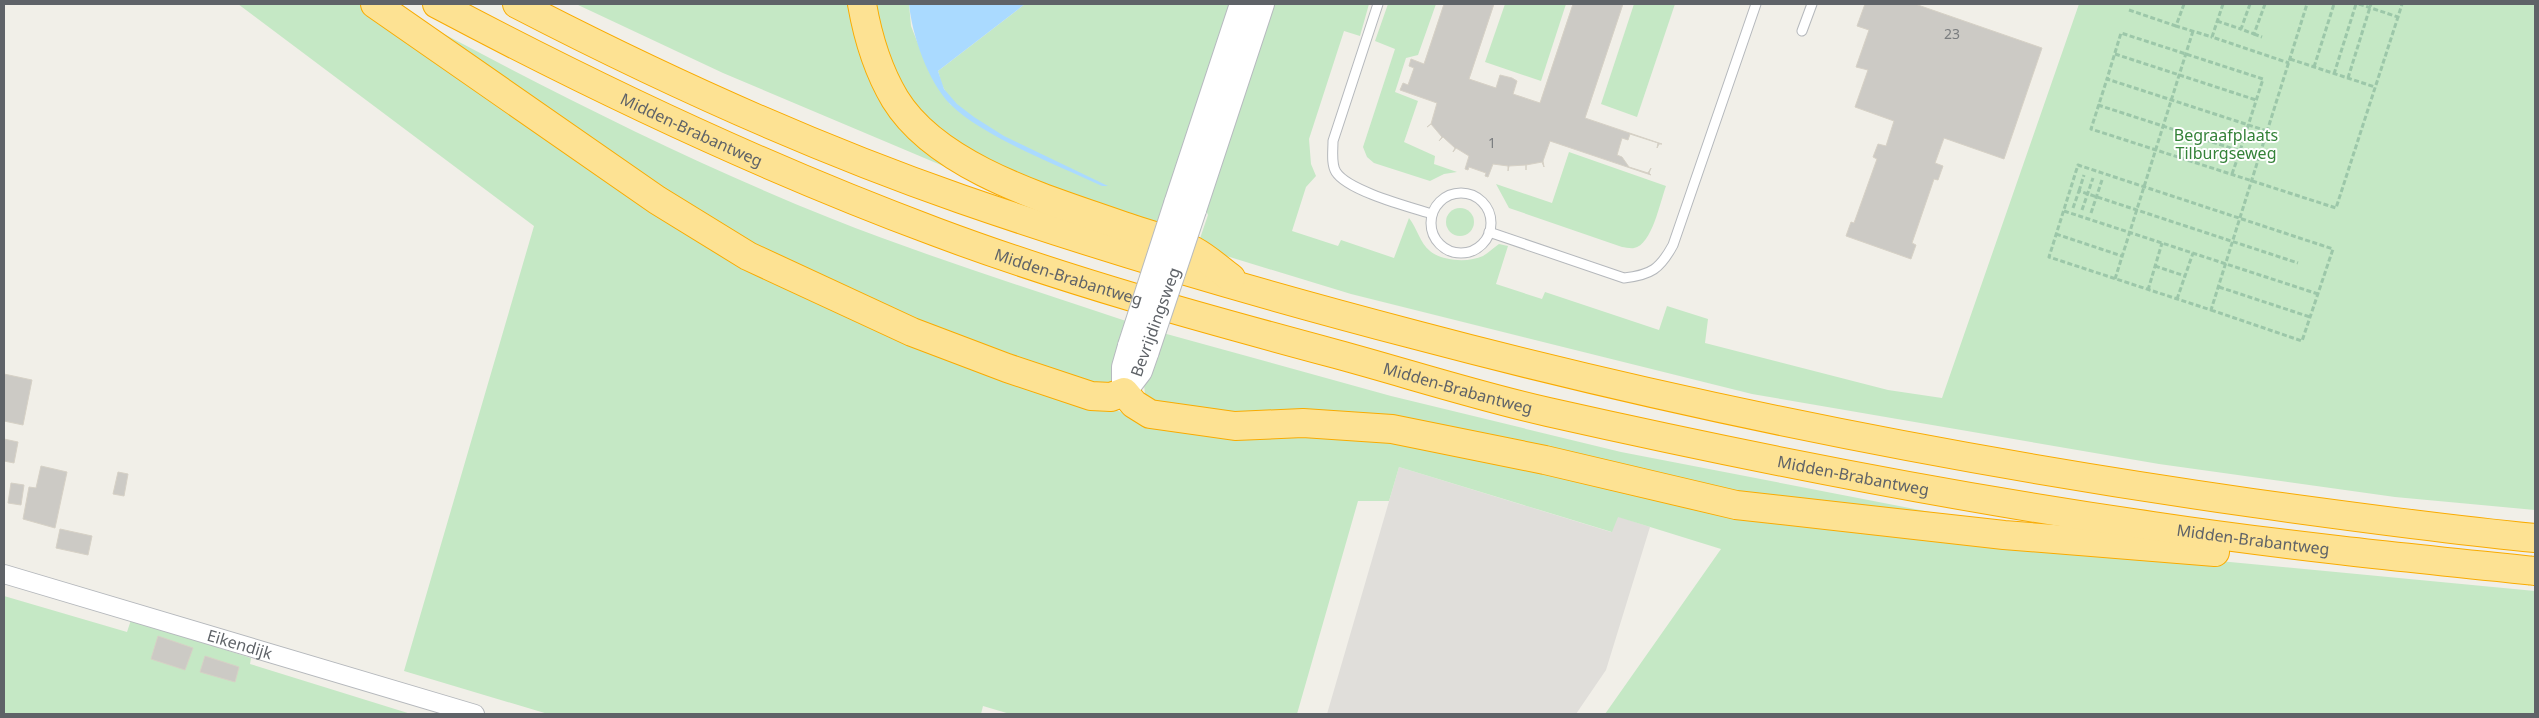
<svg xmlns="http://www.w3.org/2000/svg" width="2539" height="718" font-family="'Noto Sans',sans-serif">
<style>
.industrial{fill:#e0deda}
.green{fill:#c5e8c5}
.water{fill:#aadaff}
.building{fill:#cccac5;stroke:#d6d1c6}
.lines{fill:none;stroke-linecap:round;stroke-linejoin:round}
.lane-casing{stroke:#b5b8bc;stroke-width:11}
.street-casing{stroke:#b5b8bc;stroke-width:20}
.secondary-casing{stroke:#b6babf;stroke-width:26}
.highway-casing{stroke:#f9ab00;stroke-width:30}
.path{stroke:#9cc7a9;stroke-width:3;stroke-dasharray:5 2.5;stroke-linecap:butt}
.lane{stroke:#fff;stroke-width:9}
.street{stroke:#fff;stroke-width:18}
.secondary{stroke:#fff;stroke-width:24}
.highway{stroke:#fde293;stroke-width:28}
.secondary-bridge-casing{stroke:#b6babf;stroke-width:26;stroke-linecap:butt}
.secondary-bridge{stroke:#fff;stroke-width:24}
.labels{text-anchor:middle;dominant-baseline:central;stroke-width:4;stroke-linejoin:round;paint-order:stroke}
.number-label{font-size:14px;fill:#7a7d7f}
.street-label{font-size:16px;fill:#5f6368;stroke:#fff}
.park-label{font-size:16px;fill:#348238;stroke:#fff}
</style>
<rect width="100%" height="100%" fill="#f1efe8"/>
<!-- industrial -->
<polygon class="industrial" points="1399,467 1611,532 1617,516 1650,527 1606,670 1576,714 1327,714"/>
<!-- green -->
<g class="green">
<polygon points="238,4 364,4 633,190 1108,408 1153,421 1349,432 2030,543 2535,591 2535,714 1605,714 1721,549 1618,517 1612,532 1399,467 1389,501 1358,501 1297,714 1010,714 983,706 981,714 548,714 404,671 534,226"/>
<polygon points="576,4 853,4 859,40 967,176 723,73"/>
<path d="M 872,4 L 909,4 L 911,26 L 924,59 L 950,104 L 997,136 L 1106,187 C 1064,166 967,128 944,89 C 941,84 940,77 938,71 L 1025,4 L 1233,4 L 1154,232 L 971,158 L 924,122 L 890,75 Z"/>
<path d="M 1270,4 L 1369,4 L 1360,36 L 1344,31 L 1309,139 L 1311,164 L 1316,176 L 1306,187 L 1292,231 L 1338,246 L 1341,240 L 1394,258 L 1409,218 C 1417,228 1420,243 1430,251 C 1442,261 1468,263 1483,256 C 1488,253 1493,248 1499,244 L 1508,246 L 1496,284 L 1542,299 L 1545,292 L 1659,330 L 1667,306 L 1708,319 L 1705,343 L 1888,390 L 1942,398 L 2079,4 L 2535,4 L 2535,510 L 2395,497 L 2159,464 L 1752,394 L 1351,294 L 1197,247 L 1208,215 L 1205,208 Z"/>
<polygon points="1388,4 1436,4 1418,55 1406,58 1395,92 1418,101 1404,142 1435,156 1434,164 1457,172 1444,174 1430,181 1374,163 1367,157 1363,147 1395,49 1375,41"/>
<polygon points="1505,4 1566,4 1541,81 1485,62"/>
<polygon points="1634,4 1675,4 1637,117 1601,104"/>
<path d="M 401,11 C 540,86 683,159 830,218 C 928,257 1031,289 1132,323 L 1113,382 L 1103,387 L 1025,366 L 736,241 Z"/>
<path d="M 1569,152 L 1666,186 C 1660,202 1652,245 1634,248 C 1631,249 1625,247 1622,247 L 1509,208 L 1496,184 L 1552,203 Z"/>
<circle cx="1460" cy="222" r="14"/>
<polygon points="1163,333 1391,396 1621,452 1997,525 1881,517 1151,402 1145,394 1144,385"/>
<polygon points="4,596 127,632 131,620 251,658 250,664 411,714 4,714"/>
</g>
<!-- water -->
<path class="water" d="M 909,4 L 1025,4 L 938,71 L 944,89 L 957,104 L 974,117 L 1004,136 L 1108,186 L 1102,186 C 1058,165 985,138 951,105 C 928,82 912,35 909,4 Z"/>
<!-- building -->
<g class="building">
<polygon points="1444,4 1494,4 1469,79 1496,88 1500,75 1512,78 1517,81 1513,94 1540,103 1573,4 1623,4 1585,118 1662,144 1659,144 1657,148 1658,143 1630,134 1628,140 1622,138 1617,155 1622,157 1629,167 1648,173 1651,168 1649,173 1651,175 1550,141 1543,161 1544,167 1542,162 1526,165 1526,170 1526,165 1509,166 1508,171 1508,166 1493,164 1488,177 1485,176 1486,173 1469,167 1468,170 1465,169 1469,156 1456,148 1453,152 1455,148 1443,137 1439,141 1442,137 1431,124 1427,127 1431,124 1437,103 1400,90 1403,83 1408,85 1414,68 1409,66 1411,59 1424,64"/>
<polygon points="1865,4 1915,4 2042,48 2004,159 1944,138 1935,163 1943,166 1938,180 1934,179 1912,243 1916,245 1911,259 1846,236 1851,222 1854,223 1877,159 1873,157 1878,144 1886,146 1894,121 1855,107 1868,70 1856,67 1869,30 1857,26"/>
<polygon points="4,374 32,380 23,425 4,421"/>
<polygon points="4,439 18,442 14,463 4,461"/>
<polygon points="41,466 67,472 55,528 23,519 29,487 36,488"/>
<polygon points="118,472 128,474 124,496 113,494"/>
<polygon points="11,483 24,485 21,505 8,503"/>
<polygon points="60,529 92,536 88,555 56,548"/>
<polygon points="158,636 193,648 185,670 151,659"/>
<polygon points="205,656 239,667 235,682 200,672"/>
</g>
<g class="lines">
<!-- lane casing -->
<g class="lane-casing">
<g id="lane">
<path d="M 1378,4 L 1333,141 C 1333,151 1331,164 1336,172 C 1348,191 1410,207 1432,214"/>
<polyline points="1802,31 1812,4"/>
<circle cx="1461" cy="223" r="30"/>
<path d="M 1489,232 L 1624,278 C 1651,275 1660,269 1673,245 L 1756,4"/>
</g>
</g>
<!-- street casing -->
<g class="street-casing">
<g id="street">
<path id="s1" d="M 4,574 L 475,714"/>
</g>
</g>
<!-- secondary casing -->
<g class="secondary-casing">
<g id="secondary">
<polyline points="1176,204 1242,4"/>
<polyline points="1194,210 1262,4"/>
<polyline points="1124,392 1140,371 1147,351"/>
<polyline points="1124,392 1124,367 1130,346"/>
</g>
</g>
<!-- highway casing -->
<g class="highway-casing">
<g id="highway">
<polyline points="375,4 657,200 748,256 912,332 1007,368 1091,396 1111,397 1124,392 1134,404 1150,414 1235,426 1303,423 1392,429 1545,460 1736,505 2004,535 2215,552"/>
<path id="s2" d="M 437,4 C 599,90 764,168 936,232 C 1067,281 1202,318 1336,354 C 1406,373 1477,396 1548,412 C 1748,457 1950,497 2153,526 C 2280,545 2408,558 2535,571"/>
<path d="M 517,4 C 660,78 809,146 961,199 C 1111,251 1263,295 1416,335 C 1691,408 1971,463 2253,503 C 2347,516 2441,529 2535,538"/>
<path d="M 862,4 C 868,38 877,69 895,99 C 938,169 1050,200 1123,226 C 1146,234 1173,240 1194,251 C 1207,258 1219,269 1231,278"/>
</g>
</g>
<!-- path -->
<g class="path">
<polyline points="2184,4 2176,26 2212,37"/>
<polyline points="2223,4 2212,37 2289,63"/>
<polyline points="2250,4 2241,29 2254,34 2265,4"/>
<polyline points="2359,4 2398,17 2402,4"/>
<polyline points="2129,10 2176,26"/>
<polyline points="2217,21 2241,29"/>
<polyline points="2254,34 2262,37"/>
<polyline points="2115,54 2256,100"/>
<polyline points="2290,59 2375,87"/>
<polyline points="2314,67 2334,4"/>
<polyline points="2334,74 2356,4"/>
<polyline points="2348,78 2371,4"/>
<polyline points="2098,105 2240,151 2263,79 2121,33 2107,79"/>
<polyline points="2267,131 2107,79 2091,129 2336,208 2398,17"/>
<polyline points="2232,174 2240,151"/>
<polyline points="2079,191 2084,175"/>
<polyline points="2073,208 2079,191 2298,263"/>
<polyline points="2082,210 2093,178"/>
<polyline points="2064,211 2318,294"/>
<polyline points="2091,213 2102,180"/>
<polyline points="2056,234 2122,256"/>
<polyline points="2155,266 2185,276"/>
<polyline points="2115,279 2193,31"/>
<polyline points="2219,287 2310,317"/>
<polyline points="2148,290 2162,243"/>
<polyline points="2177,299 2193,253"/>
<path d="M 2211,310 L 2302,341 L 2333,249 L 2078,165 L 2049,257 L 2211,310 C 2243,208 2275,106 2307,4"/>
</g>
<!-- lane -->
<use href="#lane" class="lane"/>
<!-- street -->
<use href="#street" class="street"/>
<!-- secondary -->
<use href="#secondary" class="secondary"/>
<!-- highway -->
<use href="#highway" class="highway"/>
<!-- secondary-bridge casing -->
<g class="secondary-bridge-casing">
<g id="secondary-bridge">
<polyline points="1130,346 1176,204"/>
<polyline points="1147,351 1194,210"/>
</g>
</g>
<!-- secondary-bridge -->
<use href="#secondary-bridge" class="secondary-bridge"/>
</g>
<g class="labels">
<!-- number labels -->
<g class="number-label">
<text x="1952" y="33">23</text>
<text x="1492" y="142">1</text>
</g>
<!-- street labels -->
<g class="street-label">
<text stroke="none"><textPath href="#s2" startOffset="284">Midden-Brabantweg</textPath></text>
<text stroke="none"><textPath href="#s2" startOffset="689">Midden-Brabantweg</textPath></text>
<text transform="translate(1155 322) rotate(-70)">Bevrijdingsweg</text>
<text stroke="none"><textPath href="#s2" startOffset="1094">Midden-Brabantweg</textPath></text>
<text stroke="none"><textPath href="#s2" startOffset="1499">Midden-Brabantweg</textPath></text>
<text stroke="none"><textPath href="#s2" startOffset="1904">Midden-Brabantweg</textPath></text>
<text stroke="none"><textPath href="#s1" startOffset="246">Eikendijk</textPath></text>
</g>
<!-- park labels -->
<g class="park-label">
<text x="2226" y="135">Begraafplaats<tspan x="2226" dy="18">Tilburgseweg</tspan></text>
</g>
</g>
<!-- border -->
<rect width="2539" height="718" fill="none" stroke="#5f6368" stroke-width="10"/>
</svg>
